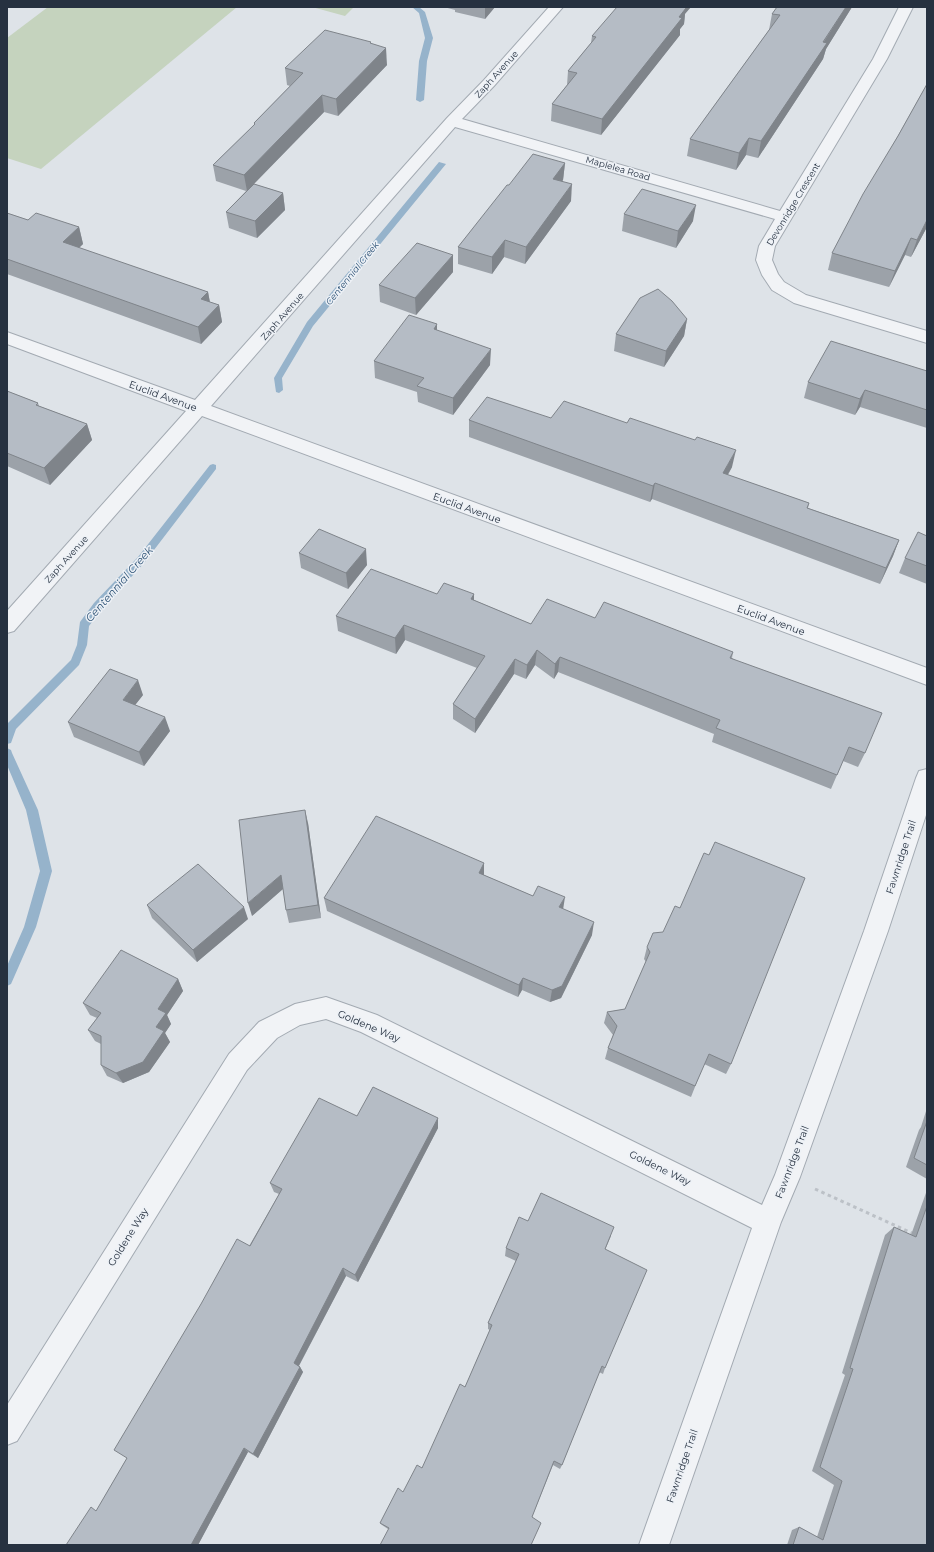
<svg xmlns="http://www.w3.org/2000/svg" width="934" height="1552" font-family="Montserrat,sans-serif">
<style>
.green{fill:#c5d3be}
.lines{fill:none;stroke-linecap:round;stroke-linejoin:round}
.stream{fill:#96b3cb;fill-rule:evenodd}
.minor-casing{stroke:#a3aab2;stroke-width:2}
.path{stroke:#bcc1c7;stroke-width:3;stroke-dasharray:3.5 3.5;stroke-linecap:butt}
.minor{fill:#f1f3f6;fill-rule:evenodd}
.wall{fill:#9ca2a9}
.shaded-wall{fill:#7f848a}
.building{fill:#b5bcc5;stroke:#7f848a}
.labels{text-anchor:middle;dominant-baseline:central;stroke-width:3;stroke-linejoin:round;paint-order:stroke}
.far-street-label{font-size:9px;fill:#263140;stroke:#edf1f6}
.far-water-label{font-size:9px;font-style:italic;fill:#2e5376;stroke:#edf1f6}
.street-label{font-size:10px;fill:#263140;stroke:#edf1f6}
.water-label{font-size:11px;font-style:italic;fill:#2e5376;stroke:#edf1f6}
</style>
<rect width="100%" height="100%" fill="#dee3e8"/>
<!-- green -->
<g class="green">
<polygon points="48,7 237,7 41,169 7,158 7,38"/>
<polygon points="312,7 354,7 345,16"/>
</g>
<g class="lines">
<!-- stream -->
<g class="stream">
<polygon points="412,7 419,7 425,12 433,38 427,61 424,100 420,102 416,100 419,61 425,38 419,13"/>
<polygon points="439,162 446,164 313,326 282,378 283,390 279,393 276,392 274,378 307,322"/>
<polygon points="213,464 216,465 216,469 144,563 102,609 89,626 87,645 79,665 16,729 11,743 7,744 7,724 71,660 77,645 80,622 94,603 138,557 210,465"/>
<polygon points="7,748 11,750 12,753 38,810 52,871 36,927 11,984 7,986 7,966 24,927 40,871 26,810 7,765"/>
</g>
<!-- minor casing -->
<g class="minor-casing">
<g id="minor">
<polygon points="549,7 563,7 494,86 462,119 780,211 873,59 899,7 913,7 887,59 775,246 772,260 778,274 784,282 806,295 927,331 927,343 794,303 772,290 762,275 756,260 759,246 775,219 455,127 211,406 927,668 927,685 202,416 14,631 7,633 7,611 186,411 7,344 7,332 195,400 447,118 484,80"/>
<polygon points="927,769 927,812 888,931 800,1177 781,1222 669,1545 639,1545 752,1228 361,1032 326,1019 300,1025 277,1038 247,1070 17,1441 7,1445 7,1405 229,1054 259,1022 295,1004 326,997 377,1015 762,1205 775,1175 864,931 916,778 919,771"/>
</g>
</g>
<!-- path -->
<polyline class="path" points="815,1189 914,1234"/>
<!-- minor -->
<use href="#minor" class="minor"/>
</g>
<!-- wall -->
<g class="wall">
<polygon points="444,7 495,7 485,19 455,12 455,10"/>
<polygon points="777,7 852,7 826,49 823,59 758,158 746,155 736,170 687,156 690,139 769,30 772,14"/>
<polygon points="685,14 684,24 680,29 680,35 601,135 551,121 552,104 567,85 568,71 591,43 592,36"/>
<polygon points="371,44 387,65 338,116 324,112 254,184 283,193 285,210 257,238 229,228 226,212 246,191 216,181 213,165 254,125 254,123 290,86 287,85 285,68"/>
<polygon points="927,84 927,227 911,257 905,255 889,287 828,270 832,253"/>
<polygon points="565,163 563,180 562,181 571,201 525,264 504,257 492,274 458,264 458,247 509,185"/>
<polygon points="7,213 28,220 79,227 83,244 79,248 208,292 210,302 219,305 222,322 201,344 7,274"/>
<polygon points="624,214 693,221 676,248 622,231"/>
<polygon points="453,255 453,272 416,315 380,302 379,285"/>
<polygon points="687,319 684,336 664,367 614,351 616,334"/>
<polygon points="437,324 437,330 490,365 453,415 418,402 417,392 375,378 374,361"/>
<polygon points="927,371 927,428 860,407 855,415 804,398 808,382"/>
<polygon points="7,391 38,403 39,406 87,424 92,440 50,485 7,466"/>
<polygon points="551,418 732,467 728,475 809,503 808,508 899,540 893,556 880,584 652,499 650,502 469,437 469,420"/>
<polygon points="927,536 927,584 899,573 905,558"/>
<polygon points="299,553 367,565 348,589 301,568"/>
<polygon points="437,594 474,594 474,600 531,624 595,618 733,652 732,658 865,753 858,767 843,761 831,789 712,742 714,734 558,672 554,679 535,665 526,679 514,674 475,733 453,719 453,704 477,668 405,640 396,654 338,631 336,616"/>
<polygon points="143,695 135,705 170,731 144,766 74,737 68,722"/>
<polygon points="308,823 321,918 289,923 286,910 283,889 252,916"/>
<polygon points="484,863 484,875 563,909 592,935 561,998 550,1002 522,990 518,997 327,911 324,898"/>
<polygon points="147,905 248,919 197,962 152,918"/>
<polygon points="647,947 731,1064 726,1074 704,1064 691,1097 605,1059 608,1048 613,1035 604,1023 607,1012 625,1009 646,962 644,959"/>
<polygon points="178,979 183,991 167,1015 171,1024 165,1033 170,1042 149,1072 123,1083 107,1076 101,1065 101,1044 95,1041 88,1030 97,1018 90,1015 83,1003"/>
<polygon points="927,1108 927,1179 906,1167 919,1130 921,1127"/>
<polygon points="357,1116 438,1118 438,1128 358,1282 346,1276 299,1366 300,1367 303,1372 258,1458 248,1452 198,1545 66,1545 97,1510 127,1458 279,1194 274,1192 270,1183"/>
<polygon points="927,1190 927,1545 787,1545 792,1530 799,1527 817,1537 834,1485 812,1471 845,1375 842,1373 885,1235 894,1227 911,1235"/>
<polygon points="528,1221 611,1236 605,1250 605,1368 603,1374 599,1372 562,1465 560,1469 553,1465 532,1517 388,1529 382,1525 380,1523 422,1468 465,1387 490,1330 488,1329 488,1323 516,1261 505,1256 506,1248"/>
</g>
<!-- shaded-wall -->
<g class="shaded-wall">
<polygon points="485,7 495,7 485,19"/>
<polygon points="681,7 691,7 685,14 684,24 680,29 680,35 601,135 602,119"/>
<polygon points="846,7 852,7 826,49 823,59 758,158 761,141"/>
<polygon points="386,48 387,65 338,116 336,99"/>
<polygon points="322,95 324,112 247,191 244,175"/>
<polygon points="749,138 746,155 736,170 739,153"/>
<polygon points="565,163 563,180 552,195 553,179"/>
<polygon points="572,184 571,201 525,264 526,247"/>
<polygon points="283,193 285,210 257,238 255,221"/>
<polygon points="696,205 693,221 676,248 678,231"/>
<polygon points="927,220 927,227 911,257 917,240"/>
<polygon points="79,227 83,244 67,259 63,242"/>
<polygon points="911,238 905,255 889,287 895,271"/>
<polygon points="505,240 504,257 492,274 492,257"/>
<polygon points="453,255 453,272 416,315 415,298"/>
<polygon points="208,292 211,309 201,299"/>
<polygon points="219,305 222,322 201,344 198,327"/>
<polygon points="687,319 684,336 664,367 666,351"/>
<polygon points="437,324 437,341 434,329"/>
<polygon points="491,349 490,365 453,415 453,398"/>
<polygon points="865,390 860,407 855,415 860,399"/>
<polygon points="87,424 92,440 50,485 44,468"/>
<polygon points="736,450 732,467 719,489 723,473"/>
<polygon points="655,483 652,499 650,502 653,486"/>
<polygon points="899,540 893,556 880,584 886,568"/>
<polygon points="366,549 367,565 348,589 346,573"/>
<polygon points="474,594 474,609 471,599"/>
<polygon points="404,625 405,640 396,654 395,638"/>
<polygon points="537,650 535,665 526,679 527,665"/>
<polygon points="560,657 558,672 554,679 555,664"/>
<polygon points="515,659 514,674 475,733 475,719"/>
<polygon points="138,680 143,695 128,714 123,700"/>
<polygon points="165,717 170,731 144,766 139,752"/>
<polygon points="305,810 308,823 321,918 318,905"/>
<polygon points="484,863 484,876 479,873"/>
<polygon points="281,875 284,888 252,916 248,903"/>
<polygon points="565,897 563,910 559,907"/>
<polygon points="244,907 248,919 197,962 193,950"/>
<polygon points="594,922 592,935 561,998 550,1002 552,990"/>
<polygon points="523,978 522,990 518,997 519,985"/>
<polygon points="178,979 183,991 167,1015 171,1024 165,1033 170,1042 149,1072 123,1083 116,1073"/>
<polygon points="438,1118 438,1128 358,1282 355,1275"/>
<polygon points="343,1268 346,1276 297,1369 294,1363"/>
<polygon points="300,1367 303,1372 258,1458 253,1454"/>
<polygon points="244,1448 248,1452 198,1545 191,1545"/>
</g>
<!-- building -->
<g class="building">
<polygon points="617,7 684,7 686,8 679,17 682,18 602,119 552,104 577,73 568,71 596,37 592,36"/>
<polygon points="777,7 846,7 823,42 827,43 761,141 749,138 739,153 690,139 780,15 772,14"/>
<polygon points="325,30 371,42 370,43 386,48 336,99 322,95 244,175 213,165 255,124 254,123 303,73 285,68"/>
<polygon points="927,84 927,220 917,240 911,238 895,271 832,253 863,194 898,136"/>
<polygon points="533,154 565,163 553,179 572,184 526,247 505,240 492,257 458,247 507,185 509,185"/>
<polygon points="254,184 283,193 255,221 226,212"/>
<polygon points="642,189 696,205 678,231 624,214"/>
<polygon points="7,213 28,220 36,213 79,227 63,242 208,292 201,299 219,305 198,327 7,259"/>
<polygon points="417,243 453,255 415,298 379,285"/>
<polygon points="658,289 672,301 687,319 666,351 616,334 640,298"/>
<polygon points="409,315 437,324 434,329 491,349 453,398 417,386 424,378 374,361"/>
<polygon points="831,341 927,371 927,410 865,390 860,399 808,382"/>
<polygon points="7,391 38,403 36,405 87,424 44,468 7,453"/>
<polygon points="487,397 551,418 564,401 627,423 630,418 695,440 697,437 736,450 723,473 809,503 807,508 899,540 886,568 655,483 653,486 469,420"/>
<polygon points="319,529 366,549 346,573 299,553"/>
<polygon points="918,532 927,536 927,566 905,558"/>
<polygon points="371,569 437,594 444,583 474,594 471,599 531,624 547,599 595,618 604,602 733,652 730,658 882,713 865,753 849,747 837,775 716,728 720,720 560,657 555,664 537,650 527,665 515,659 475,719 453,704 485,656 404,625 395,638 336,616"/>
<polygon points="110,669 138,680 123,700 165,717 139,752 68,722"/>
<polygon points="305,810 318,905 286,910 281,875 248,903 239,820"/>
<polygon points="376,816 484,863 479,873 533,896 538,886 565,897 559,907 594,922 562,986 552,990 523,978 519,985 324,898"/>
<polygon points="715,842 805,878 731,1064 709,1054 695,1086 608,1048 617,1026 607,1012 625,1009 650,952 647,947 653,933 663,932 675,906 680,908 704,853 709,855"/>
<polygon points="198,864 244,907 193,950 147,905"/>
<polygon points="121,950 178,979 158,1009 166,1013 156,1027 164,1031 143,1062 116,1073 101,1065 101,1036 88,1030 101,1013 83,1003"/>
<polygon points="373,1087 438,1118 355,1275 343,1268 294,1363 300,1367 253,1454 244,1448 191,1545 66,1545 91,1507 96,1511 127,1458 114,1450 201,1304 237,1239 250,1246 282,1189 270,1183 319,1098 357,1116"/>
<polygon points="927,1121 927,1165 914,1158"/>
<polygon points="541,1193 614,1227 605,1249 647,1270 605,1368 602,1366 562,1465 554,1461 532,1517 541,1523 531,1545 380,1545 389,1528 380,1523 398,1488 403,1492 417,1465 422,1468 460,1384 465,1387 492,1325 488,1323 519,1254 506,1248 519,1217 528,1221"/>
<polygon points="927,1206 927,1545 793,1545 799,1527 823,1540 842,1481 820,1467 853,1369 850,1368 894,1227 916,1237"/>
</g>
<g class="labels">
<!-- far-street labels -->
<g class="far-street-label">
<text transform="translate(496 74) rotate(-48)">Zaph Avenue</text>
<text transform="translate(618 168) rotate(16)">Maplelea Road</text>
<text transform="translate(793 204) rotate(-59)">Devonridge Crescent</text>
<text transform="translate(282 316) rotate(-49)">Zaph Avenue</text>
<text transform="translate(66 559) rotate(-48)">Zaph Avenue</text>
</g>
<!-- far-water labels -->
<g class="far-water-label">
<text transform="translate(352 273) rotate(-51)">Centennial Creek</text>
</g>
<!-- street labels -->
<g class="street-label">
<text transform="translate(163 396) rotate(20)">Euclid Avenue</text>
<text transform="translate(467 508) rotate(20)">Euclid Avenue</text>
<text transform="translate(771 620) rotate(20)">Euclid Avenue</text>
<text transform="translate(901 857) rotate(-72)">Fawnridge Trail</text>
<text transform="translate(369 1026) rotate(23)">Goldene Way</text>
<text transform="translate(792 1162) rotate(-69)">Fawnridge Trail</text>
<text transform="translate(660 1168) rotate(26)">Goldene Way</text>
<text transform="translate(128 1237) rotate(-58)">Goldene Way</text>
<text transform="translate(682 1466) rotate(-71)">Fawnridge Trail</text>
</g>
<!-- water labels -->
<g class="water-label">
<text transform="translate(119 584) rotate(-49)">Centennial Creek</text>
</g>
</g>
<!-- border -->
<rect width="934" height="1552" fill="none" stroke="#263140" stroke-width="16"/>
</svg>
